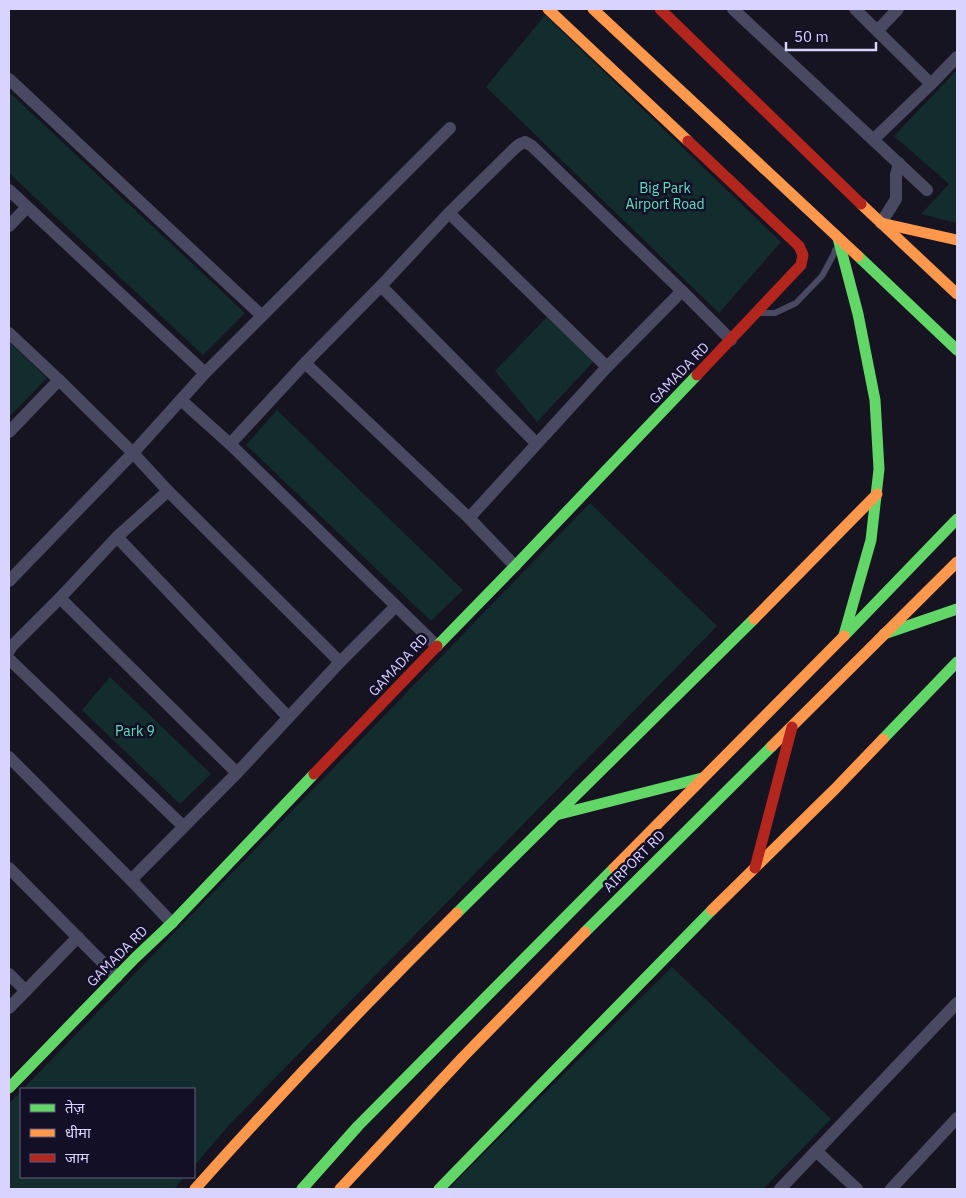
<svg xmlns="http://www.w3.org/2000/svg" width="966" height="1198" font-family="'IBM Plex Sans','Noto Sans Devanagari',sans-serif">
<style>
.green{fill:#132c2d}
.lines{fill:none;stroke-linecap:round;stroke-linejoin:round}
.lane{stroke:#4a4962;stroke-width:6}
.street{stroke:#4a4962;stroke-width:12}
.fast{stroke:#63d668;stroke-width:11}
.slow{stroke:#ff974d;stroke-width:11}
.jam{stroke:#b3261e;stroke-width:11}
.labels{text-anchor:middle;dominant-baseline:central;stroke-width:5;stroke-linejoin:round;paint-order:stroke}
.park-label{font-size:14px;fill:#5fe0c0;stroke:#130f26}
.street-label{font-size:14px;fill:#d9d4ff;stroke:#130f26}
</style>
<rect width="100%" height="100%" fill="#161421"/>
<!-- green -->
<g class="green">
<polygon points="545,15 781,242 719,313 486,87"/>
<polygon points="957,70 957,223 921,214 949,184 894,136"/>
<polygon points="9,92 245,313 203,355 9,173"/>
<polygon points="547,317 593,362 537,422 495,371"/>
<polygon points="9,342 47,378 9,417"/>
<polygon points="277,410 463,590 431,621 246,445"/>
<polygon points="590,503 717,626 230,1124 194,1166 194,1089 23,1089"/>
<polygon points="110,677 211,774 180,804 82,710"/>
<polygon points="672,967 831,1119 763,1189 449,1189 463,1174"/>
<polygon points="21,1091 21,1177 184,1177 174,1189 9,1189 9,1104"/>
</g>
<g class="lines">
<!-- lane -->
<polyline class="lane" points="760,313 775,313 796,303 822,276 834,254 835,250"/>
<!-- street -->
<g class="street">
<polyline points="733,9 927,190"/>
<polyline points="855,9 931,84"/>
<polyline points="878,30 898,9"/>
<polyline points="9,79 262,316"/>
<polyline points="874,139 931,84 957,57"/>
<polyline points="9,190 205,373"/>
<polyline points="449,213 515,148 520,144 525,142 532,146 682,291"/>
<polyline points="881,223 896,199 896,175 899,163"/>
<polyline points="9,226 27,207"/>
<polyline points="381,286 536,443"/>
<polyline points="9,333 59,380 133,453 168,491 340,662"/>
<polyline points="181,400 230,444 396,606"/>
<polyline points="9,432 59,380"/>
<polyline points="230,444 305,363"/>
<polyline points="469,518 607,367"/>
<polyline points="117,537 288,717"/>
<polyline points="515,566 469,518 305,363 381,286 449,213 607,367 682,291 731,340"/>
<polyline points="9,581 133,453 205,373 450,128"/>
<polyline points="60,598 117,537 168,491"/>
<polyline points="9,651 12,646 60,598 237,773"/>
<polyline points="9,659 183,826"/>
<polyline points="9,757 131,880 172,923"/>
<polyline points="9,868 117,977"/>
<polyline points="131,880 237,773 340,662 396,606 437,646"/>
<polyline points="9,974 26,991"/>
<polyline points="9,1008 78,937"/>
<polyline points="816,1151 857,1189"/>
<polyline points="780,1189 957,1003"/>
<polyline points="891,1189 957,1118"/>
</g>
<!-- fast -->
<g class="fast">
<polyline points="838,238 858,314 875,400 879,469 871,540 844,635"/>
<polyline points="858,256 957,350"/>
<polyline points="884,634 957,609"/>
<polyline points="844,636 957,519"/>
<polyline points="437,646 515,566 697,375"/>
<polyline points="883,739 957,662"/>
<polyline points="556,815 702,778"/>
<polyline points="457,913 754,619"/>
<polyline points="585,932 772,746"/>
<polyline points="9,1088 135,958 172,923 314,774"/>
<polyline points="302,1189 358,1126 614,868"/>
<polyline points="439,1189 712,910"/>
</g>
<!-- slow -->
<g class="slow">
<polyline points="548,9 688,141"/>
<polyline points="593,9 858,256"/>
<polyline points="861,204 957,294"/>
<polyline points="881,223 957,240"/>
<polyline points="754,619 877,494"/>
<polyline points="772,746 957,562"/>
<polyline points="614,868 844,636"/>
<polyline points="712,910 835,789 883,739"/>
<path d="M 195,1189 C 280,1094 367,1002 457,913"/>
<polyline points="340,1189 463,1057 585,932"/>
</g>
<!-- jam -->
<g class="jam">
<polyline points="660,9 861,204"/>
<polyline points="688,141 799,246 803,255 801,265 697,375"/>
<polyline points="314,774 437,646"/>
<polyline points="755,868 792,727"/>
</g>
</g>
<g class="labels">
<!-- park labels -->
<g class="park-label">
<text x="665" y="188">Big Park<tspan x="665" dy="16">Airport Road</tspan></text>
<text x="135" y="731">Park 9</text>
</g>
<!-- street labels -->
<g class="street-label">
<text transform="translate(679 373) rotate(-46)">GAMADA RD</text>
<text transform="translate(398 665) rotate(-47)">GAMADA RD</text>
<text transform="translate(634 861) rotate(-45)">AIRPORT RD</text>
<text transform="translate(117 956) rotate(-45)">GAMADA RD</text>
</g>
</g>
<!-- border -->
<rect width="966" height="1198" fill="none" stroke="#d9d4ff" stroke-width="20"/>
<!-- legend -->
<rect x="20" y="1088" width="175" height="90" fill="#130f26" stroke="#625e7d"/>
<rect x="30" y="1104" width="25" height="8" fill="#63d668" stroke="#625e7d"/>
<text x="65" y="1113" font-size="15" fill="#d9d4ff">तेज़</text>
<rect x="30" y="1129" width="25" height="8" fill="#ff974d" stroke="#625e7d"/>
<text x="65" y="1138" font-size="15" fill="#d9d4ff">धीमा</text>
<rect x="30" y="1154" width="25" height="8" fill="#b3261e" stroke="#625e7d"/>
<text x="65" y="1163" font-size="15" fill="#d9d4ff">जाम</text>
<!-- scale -->
<path d="M786 42v8h90v-8" fill="none" stroke="#d9d4ff" stroke-width="2.5"/>
<text x="794" y="42" font-size="15" fill="#d9d4ff" stroke="#130f26" stroke-width="4" paint-order="stroke">50 m</text>
</svg>
